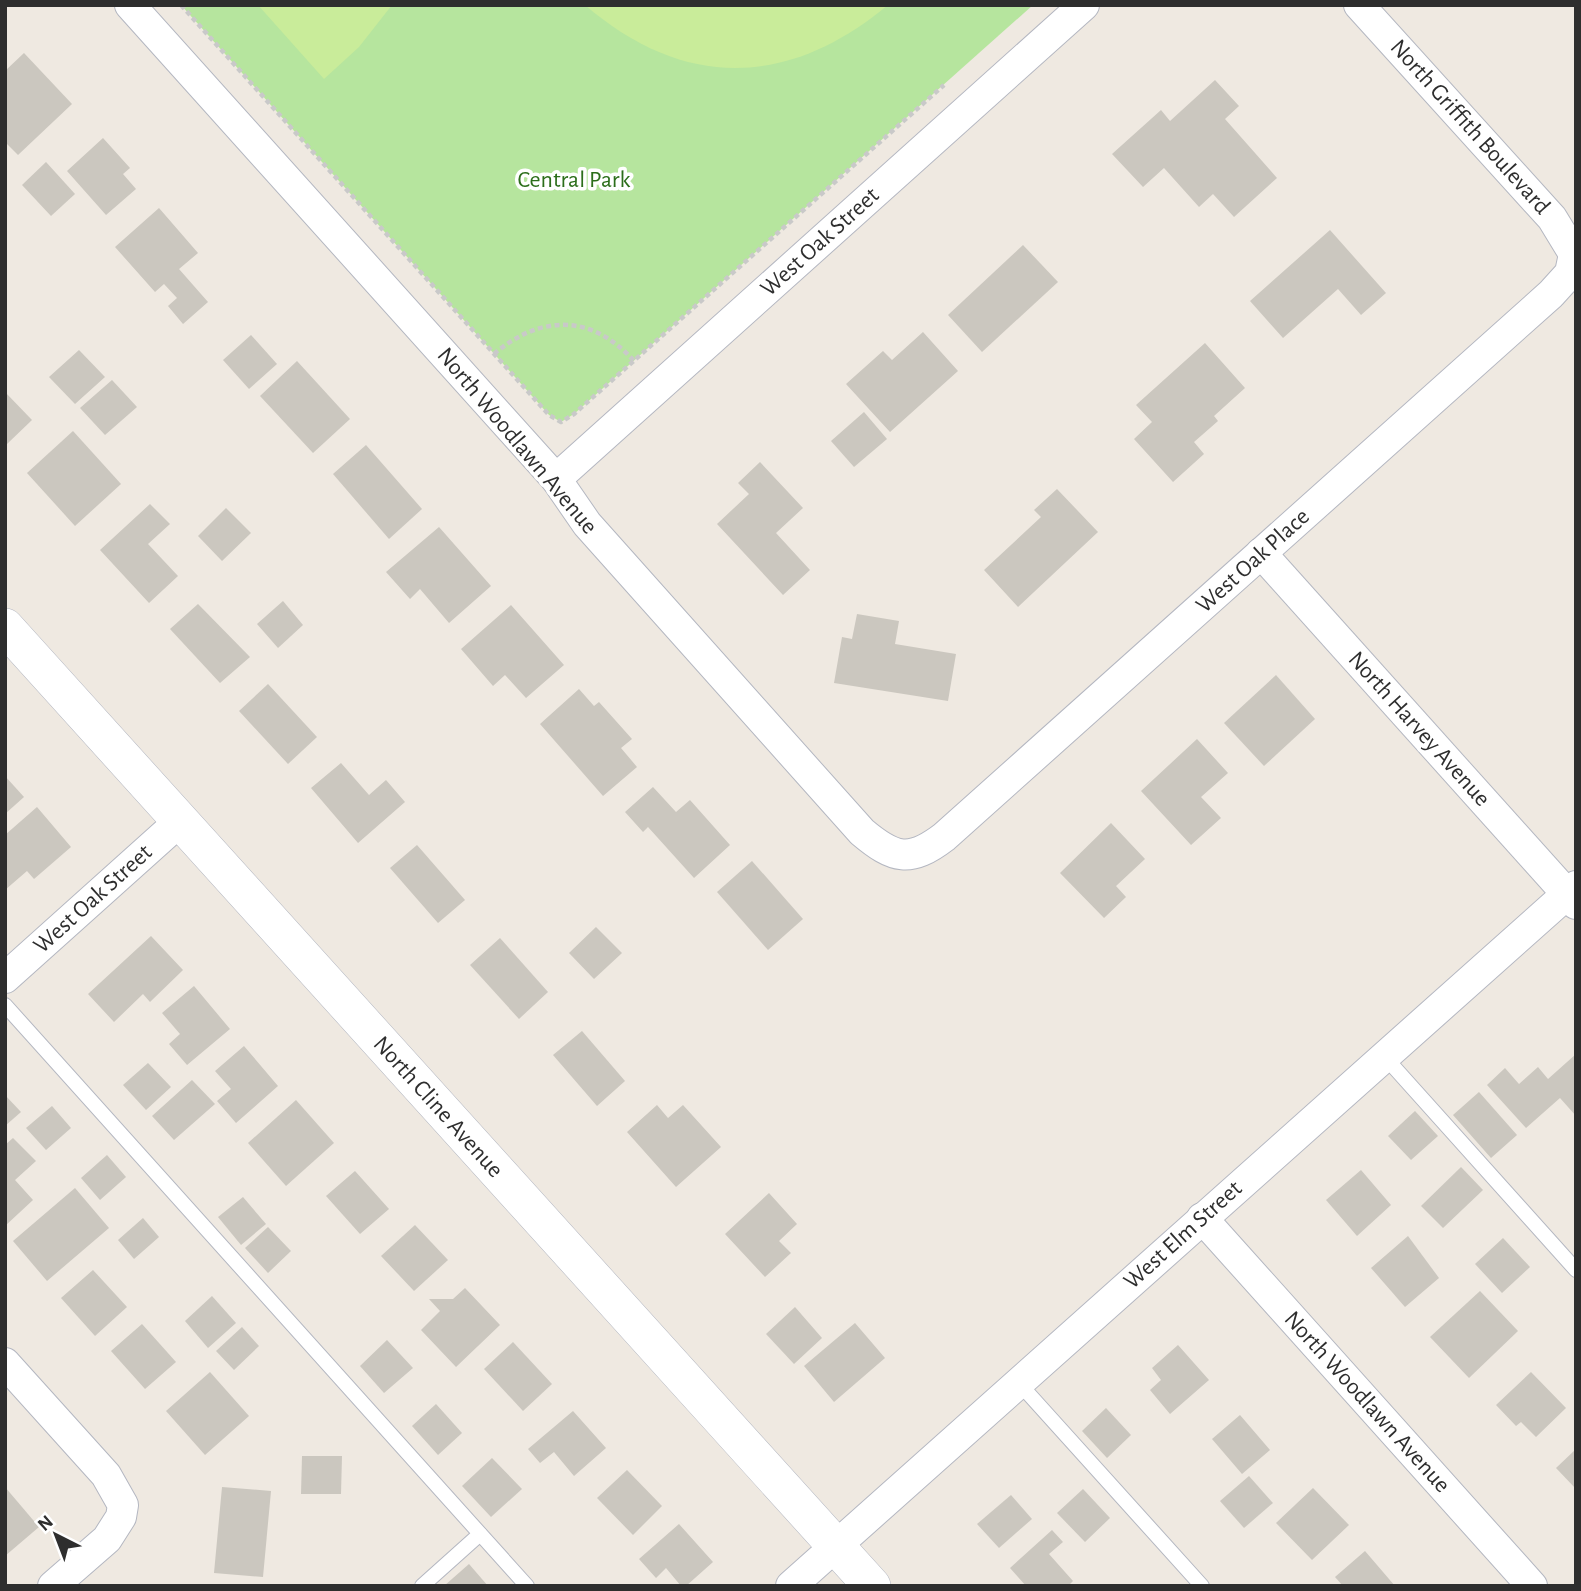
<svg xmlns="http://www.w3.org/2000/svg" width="1581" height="1591" font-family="'Alegreya Sans',sans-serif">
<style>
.green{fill:#b6e59e}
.pitch{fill:#c9ec9a}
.building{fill:#cbc7bf}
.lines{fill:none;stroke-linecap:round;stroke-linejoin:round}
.service-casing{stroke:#b4b7c1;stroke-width:16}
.minor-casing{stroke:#b4b7c1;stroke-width:32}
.tertiary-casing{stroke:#b4b7c1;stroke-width:38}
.path{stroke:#c9c9c9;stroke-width:4.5;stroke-dasharray:5 3.5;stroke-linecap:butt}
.service{stroke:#fff;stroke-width:14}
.minor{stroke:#fff;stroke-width:30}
.tertiary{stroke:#fff;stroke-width:37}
.labels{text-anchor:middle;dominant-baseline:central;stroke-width:7;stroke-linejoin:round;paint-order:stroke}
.street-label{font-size:24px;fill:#2e2e2e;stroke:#fff}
.park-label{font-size:24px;fill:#2c6e1b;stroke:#fff}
</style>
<rect width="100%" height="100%" fill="#efe9e1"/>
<!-- green -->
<polygon class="green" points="181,5 1033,5 574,414 561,422 549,415"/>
<!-- pitch -->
<g class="pitch">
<polygon points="258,5 392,5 359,47 324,79"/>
<path d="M 585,5 L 888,5 C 788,88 684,90 585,5 Z"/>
</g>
<!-- building -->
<g class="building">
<polygon points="24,53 72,104 18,155 5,142 5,71"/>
<polygon points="1215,80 1239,106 1225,119 1277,178 1234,217 1213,194 1199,207 1164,168 1143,187 1112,154 1161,110 1170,121"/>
<polygon points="103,138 130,168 123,174 136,189 106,215 67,171"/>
<polygon points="46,162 75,194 51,216 22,185"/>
<polygon points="159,208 198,253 179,269 208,302 183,324 168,306 177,298 164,284 155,292 115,247"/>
<polygon points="1330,230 1386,293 1361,315 1338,289 1283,338 1250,301"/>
<polygon points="1023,245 1058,282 982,352 948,315"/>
<polygon points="923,332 958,371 890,432 846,384 883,351 892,360"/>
<polygon points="251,335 277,364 249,389 223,360"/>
<polygon points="1205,343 1245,388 1214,416 1218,421 1194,442 1204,454 1173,482 1134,439 1152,422 1136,405"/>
<polygon points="79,350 105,377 75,404 49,377"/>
<polygon points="297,361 350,419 313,453 260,396"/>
<polygon points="112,380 137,407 105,435 80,408"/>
<polygon points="5,392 32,420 7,444 5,442"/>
<polygon points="864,412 887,439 854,467 831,441"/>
<polygon points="73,431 121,484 75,526 27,473"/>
<polygon points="366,445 422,509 389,539 333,474"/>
<polygon points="760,462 803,508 776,533 810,570 783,595 717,524 749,494 738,483"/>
<polygon points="1057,489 1098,532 1018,607 984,570 1041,517 1034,510"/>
<polygon points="150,504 170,524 148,544 178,576 149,603 100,550"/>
<polygon points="226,508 251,533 222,561 198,536"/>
<polygon points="439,527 491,586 449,623 420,589 410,599 386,572"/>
<polygon points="283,601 303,625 278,648 257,624"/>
<polygon points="198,604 250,657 220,683 170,629"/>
<polygon points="511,605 564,665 526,698 505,675 493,686 461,649"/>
<polygon points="857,614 899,621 895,644 956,654 948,701 834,683 842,637 852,639"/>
<polygon points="1276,675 1315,719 1264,766 1224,723"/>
<polygon points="268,684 317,737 288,764 239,711"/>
<polygon points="579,689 594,706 599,702 632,739 621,748 637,767 603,796 540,724"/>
<polygon points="1197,739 1228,773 1201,797 1221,818 1191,845 1141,791"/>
<polygon points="341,763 369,795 386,780 405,802 358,843 311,788"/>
<polygon points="5,776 24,797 5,814"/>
<polygon points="653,787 676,812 690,800 730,845 694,878 648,827 643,832 625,812"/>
<polygon points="37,807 71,847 34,879 27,871 5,890 5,835"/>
<polygon points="1111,823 1145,859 1116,886 1126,897 1104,918 1060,873"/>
<polygon points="417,845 465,900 438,923 390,868"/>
<polygon points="752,861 803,919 768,950 717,892"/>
<polygon points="596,927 622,953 594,979 569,953"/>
<polygon points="151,936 183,970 150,1002 143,994 114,1022 88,994"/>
<polygon points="500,938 548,992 519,1019 470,965"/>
<polygon points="194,986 230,1029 187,1065 169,1044 180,1034 162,1013"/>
<polygon points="582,1031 625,1081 597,1106 553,1055"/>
<polygon points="244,1046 278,1086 236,1123 217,1101 231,1089 215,1071"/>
<polygon points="1576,1054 1576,1116 1560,1098 1526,1128 1487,1085 1505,1068 1519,1084 1538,1067 1548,1079"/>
<polygon points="148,1063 171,1087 146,1110 123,1085"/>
<polygon points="192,1080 215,1104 174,1140 152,1116"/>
<polygon points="1479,1092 1517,1135 1491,1158 1453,1115"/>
<polygon points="5,1095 21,1112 5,1126"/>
<polygon points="296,1100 334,1143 286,1186 248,1143"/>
<polygon points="657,1105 668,1118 683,1105 721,1147 676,1187 627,1132"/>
<polygon points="52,1106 71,1128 46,1150 26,1128"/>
<polygon points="1415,1111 1438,1136 1411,1160 1388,1136"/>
<polygon points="13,1138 36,1161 15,1180 33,1200 5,1226 5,1145"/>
<polygon points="107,1155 126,1177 100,1200 81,1178"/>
<polygon points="1461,1167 1483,1190 1443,1228 1421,1206"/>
<polygon points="1361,1170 1391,1205 1357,1236 1326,1200"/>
<polygon points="355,1171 389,1209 360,1234 326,1196"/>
<polygon points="75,1188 109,1228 47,1281 13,1241"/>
<polygon points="769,1193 797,1224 779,1241 791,1253 765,1277 725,1234"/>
<polygon points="243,1197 266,1224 241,1245 218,1217"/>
<polygon points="143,1218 159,1237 134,1259 118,1240"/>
<polygon points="415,1225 448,1260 414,1291 381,1256"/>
<polygon points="268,1227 291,1251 268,1273 245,1248"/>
<polygon points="1408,1236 1439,1278 1405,1307 1371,1268"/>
<polygon points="1503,1238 1530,1267 1502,1293 1475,1264"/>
<polygon points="93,1270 127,1307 95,1336 61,1298"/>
<polygon points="465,1288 500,1325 456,1367 421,1330 440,1311 429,1299 453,1299"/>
<polygon points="1480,1291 1518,1331 1469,1378 1430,1337"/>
<polygon points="212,1296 236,1323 208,1348 185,1321"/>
<polygon points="795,1307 822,1338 794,1364 766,1334"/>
<polygon points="855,1323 885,1358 834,1402 804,1366"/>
<polygon points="142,1324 176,1362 145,1389 111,1351"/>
<polygon points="242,1327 259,1346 234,1370 216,1351"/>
<polygon points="387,1340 413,1368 384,1393 360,1366"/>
<polygon points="513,1342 552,1384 523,1411 484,1369"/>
<polygon points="1178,1345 1209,1380 1170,1414 1150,1390 1161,1380 1152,1368"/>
<polygon points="210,1372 249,1416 205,1455 166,1411"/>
<polygon points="1531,1372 1566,1408 1536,1437 1521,1422 1516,1426 1496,1405"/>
<polygon points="436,1404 462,1433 438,1455 412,1426"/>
<polygon points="1106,1408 1131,1435 1107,1458 1082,1431"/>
<polygon points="573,1411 606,1448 574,1476 554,1452 540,1463 528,1449"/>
<polygon points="1240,1415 1270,1450 1242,1474 1212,1439"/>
<polygon points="1576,1449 1576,1489 1556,1468"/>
<polygon points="302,1456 342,1456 341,1494 301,1494"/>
<polygon points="492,1458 522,1489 491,1517 462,1486"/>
<polygon points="627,1470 662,1506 633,1535 597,1498"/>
<polygon points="1249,1476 1273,1503 1244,1528 1220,1501"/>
<polygon points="5,1487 39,1527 5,1556"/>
<polygon points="222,1487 271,1491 263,1577 214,1573"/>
<polygon points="1313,1488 1349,1525 1312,1560 1276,1523"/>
<polygon points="1083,1489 1110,1518 1085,1542 1057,1513"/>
<polygon points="1011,1495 1032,1519 999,1548 977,1524"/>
<polygon points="679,1524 713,1562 686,1586 681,1586 666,1568 656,1578 639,1559"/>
<polygon points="1052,1530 1063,1542 1049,1554 1073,1581 1068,1586 1026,1586 1010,1568"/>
<polygon points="1365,1551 1395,1586 1343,1586 1335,1577"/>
<polygon points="469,1564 488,1586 444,1586"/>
</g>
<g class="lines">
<!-- service casing -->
<g class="service-casing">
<g id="service">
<polyline points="5,1005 527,1586"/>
<polyline points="1384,1056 1576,1270"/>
<polyline points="1018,1382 1202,1586"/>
<polyline points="422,1586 480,1534"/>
</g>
</g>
<!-- minor casing -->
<g class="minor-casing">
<g id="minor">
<path d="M 130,5 L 556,479 L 587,524 L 862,832 C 894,859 910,863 944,837 L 1551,294 L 1570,273 L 1574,254 L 1552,218 L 1359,5"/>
<polyline points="556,479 1084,5"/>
<polyline points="1261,553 1576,904"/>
<polyline points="5,978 180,821"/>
<polyline points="1202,1218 1532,1586"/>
<polyline points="5,1363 106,1475 123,1505 121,1517 107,1539 53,1586"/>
<polyline points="791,1586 1576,886"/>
</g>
</g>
<!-- tertiary casing -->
<g class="tertiary-casing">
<polyline id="tertiary" points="5,627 872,1586"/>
</g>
<!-- path -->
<g class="path">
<polyline points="181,5 549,415 561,422 574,414 944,85"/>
<path d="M 494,354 C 541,314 592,314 634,361"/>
</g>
<!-- service -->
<use href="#service" class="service"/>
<!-- minor -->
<use href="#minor" class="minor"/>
<!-- tertiary -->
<use href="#tertiary" class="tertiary"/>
</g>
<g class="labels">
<!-- street labels -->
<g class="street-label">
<text transform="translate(1470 127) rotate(48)">North Griffith Boulevard</text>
<text transform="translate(820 242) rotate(-42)">West Oak Street</text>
<text transform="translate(517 441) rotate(50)">North Woodlawn Avenue</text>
<text transform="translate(1253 561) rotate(-42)">West Oak Place</text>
<text transform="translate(1419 729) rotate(48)">North Harvey Avenue</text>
<text transform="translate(93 899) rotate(-42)">West Oak Street</text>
<text transform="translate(438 1107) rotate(48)">North Cline Avenue</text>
<text transform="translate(1183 1235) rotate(-42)">West Elm Street</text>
<text transform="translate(1367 1402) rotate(48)">North Woodlawn Avenue</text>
</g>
<!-- park labels -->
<g class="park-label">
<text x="574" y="180">Central Park</text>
</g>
</g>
<!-- border -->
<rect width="1581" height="1591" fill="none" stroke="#2e2e2e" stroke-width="14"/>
<!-- north arrow -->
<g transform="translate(56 1535) rotate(318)" stroke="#ffffff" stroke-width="5" paint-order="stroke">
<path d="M0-5L12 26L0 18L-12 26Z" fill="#2e2e2e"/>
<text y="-10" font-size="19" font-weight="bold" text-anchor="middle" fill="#2e2e2e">N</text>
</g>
</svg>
